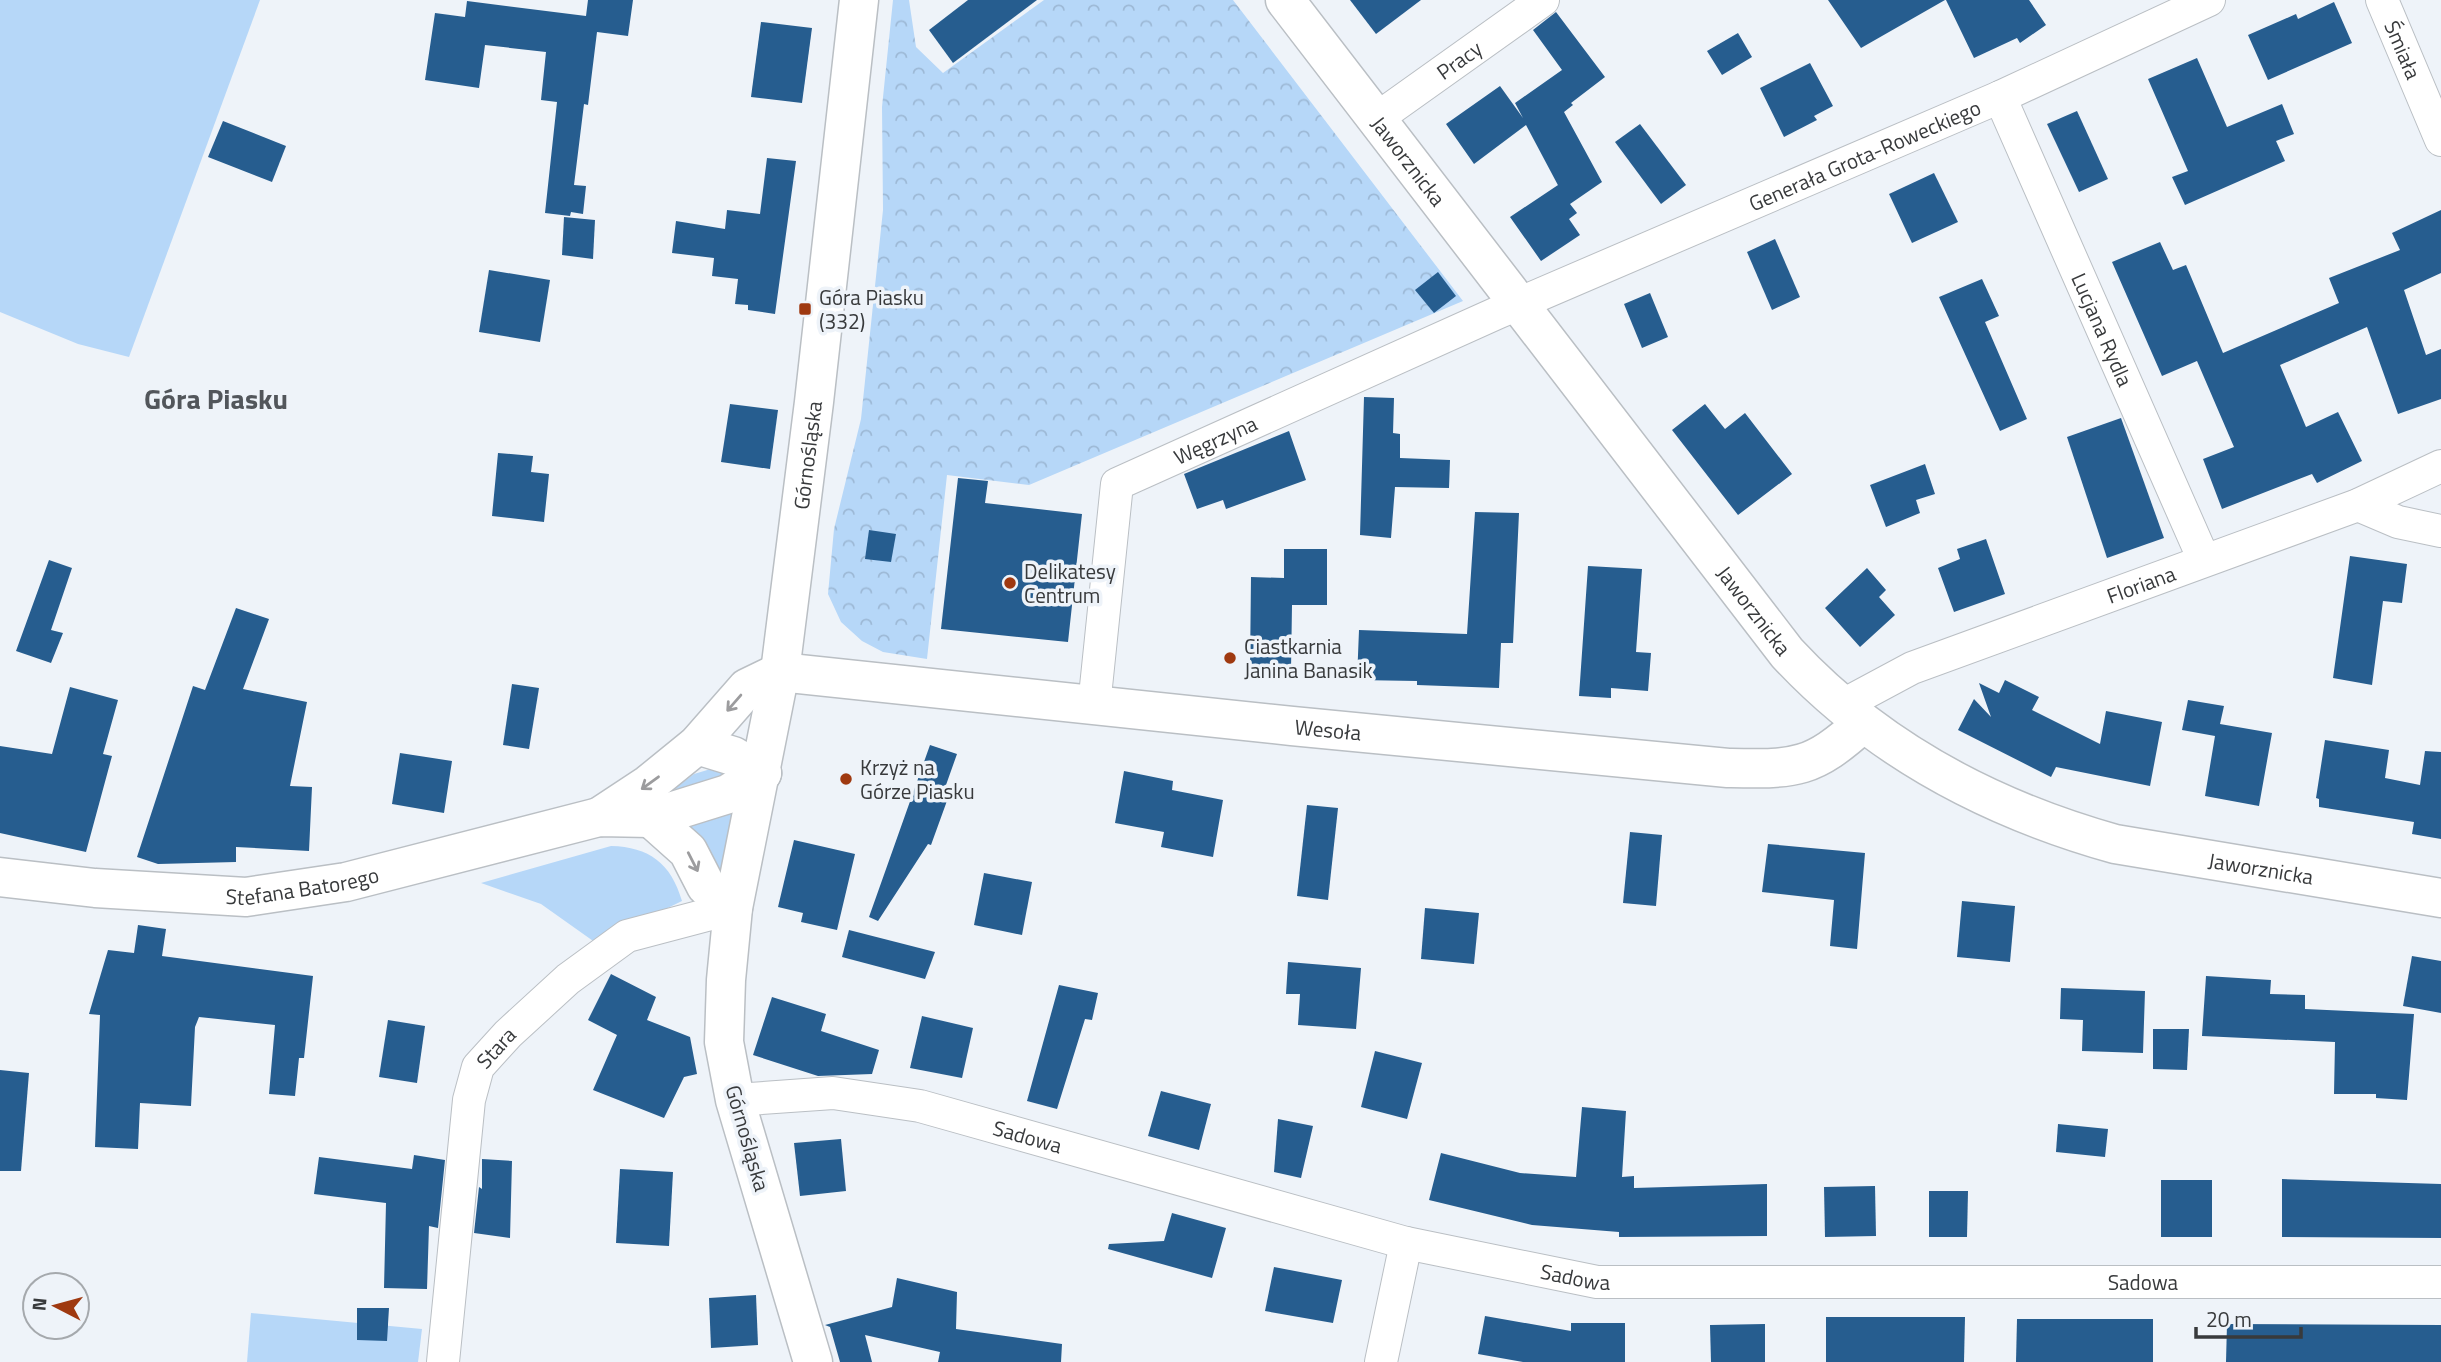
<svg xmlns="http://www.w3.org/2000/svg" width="2441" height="1362" font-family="'Titillium Web',sans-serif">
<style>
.grass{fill:#b6d7f8}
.forest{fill:url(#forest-crowns)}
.building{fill:#265d8f}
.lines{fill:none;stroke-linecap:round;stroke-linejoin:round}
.minor-casing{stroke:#babfc4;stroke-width:34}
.tertiary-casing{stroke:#babfc4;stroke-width:41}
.minor{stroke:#fff;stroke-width:32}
.tertiary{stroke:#fff;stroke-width:38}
.oneway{stroke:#9c9c9e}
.poi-dot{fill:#9f3910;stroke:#eef3f9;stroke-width:2.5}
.labels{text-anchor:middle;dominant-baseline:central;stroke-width:7;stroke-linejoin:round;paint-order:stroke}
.street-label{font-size:21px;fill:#383a3c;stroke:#eef3f9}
.poi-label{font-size:21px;fill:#383a3c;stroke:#eef3f9;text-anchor:start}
.district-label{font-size:28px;font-weight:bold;fill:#52565b;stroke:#eef3f9}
</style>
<defs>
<pattern id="forest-crowns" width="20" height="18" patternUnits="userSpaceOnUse" patternTransform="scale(1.75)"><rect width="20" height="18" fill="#b6d7f8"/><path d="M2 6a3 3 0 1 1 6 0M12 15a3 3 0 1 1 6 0" fill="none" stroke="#9db9d6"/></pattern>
</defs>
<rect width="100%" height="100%" fill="#eef3f9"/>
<!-- grass -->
<g class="grass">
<polygon points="0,0 260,0 129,357 78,344 0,312"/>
<polygon points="714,768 725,771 728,780 656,803 694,774"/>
<polygon points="734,810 725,879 680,825"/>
<path d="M 611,846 C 649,847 671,863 682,901 L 596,943 L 541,904 L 481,883 Z"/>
<polygon points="251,1313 422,1329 418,1362 247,1362"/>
</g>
<!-- forest -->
<polygon class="forest" points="893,0 909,0 916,47 943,73 1044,0 1233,0 1463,301 1029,485 947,475 927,659 883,652 862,641 841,622 828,594 834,529 861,419 883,210 882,107"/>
<!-- building -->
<g class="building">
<polygon points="588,0 633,0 628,36 597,32 588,105 584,104 574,185 586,186 583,214 571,212 570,216 545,213 557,102 541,100 546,52 485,45 479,88 425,80 435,13 465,17 467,1 586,16"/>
<polygon points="968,0 1037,0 953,63 929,30"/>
<polygon points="1350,0 1421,0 1376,34"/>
<polygon points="1828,0 1945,0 1861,48"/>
<polygon points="1946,0 2029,0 2046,25 2020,43 2017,38 1974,58"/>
<polygon points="2334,2 2352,43 2268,80 2248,35 2296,14 2298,19"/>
<polygon points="1556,12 1605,77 1571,103 1573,105 1564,112 1602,182 1570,204 1577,213 1569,219 1580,235 1541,261 1510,217 1558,185 1560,189 1526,125 1474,164 1446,124 1500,86 1523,118 1515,103 1562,70 1533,30"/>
<polygon points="761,22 812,28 802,103 751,97"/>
<polygon points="1738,33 1752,57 1722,75 1707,51"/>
<polygon points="2197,58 2227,127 2282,104 2294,134 2276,141 2285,161 2185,205 2172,177 2188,171 2148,79"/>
<polygon points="1810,63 1833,106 1814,116 1817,120 1784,137 1760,88"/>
<polygon points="2077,111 2108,179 2079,192 2047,124"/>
<polygon points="223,121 286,146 272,182 208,157"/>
<polygon points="1640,124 1686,185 1661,204 1615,142"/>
<polygon points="767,158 796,161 775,314 748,310 748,305 735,304 738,279 712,276 714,258 672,253 676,221 725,229 727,210 760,214"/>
<polygon points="1934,173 1958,222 1912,243 1889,194"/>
<polygon points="2441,210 2441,273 2404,290 2426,355 2441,349 2441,399 2398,414 2367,327 2280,365 2306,427 2338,412 2362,461 2317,483 2312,474 2222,509 2203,459 2234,447 2197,361 2162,376 2112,262 2160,242 2173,270 2186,265 2223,353 2339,303 2329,278 2400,250 2392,233"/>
<polygon points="564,217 595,220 593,259 562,255"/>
<polygon points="1775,239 1800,297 1772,310 1747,252"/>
<polygon points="489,270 550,280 540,342 479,332"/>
<polygon points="1438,272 1456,296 1434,313 1415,290"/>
<polygon points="1982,279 1999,316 1985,322 2027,419 2000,431 1939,297"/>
<polygon points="1650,293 1668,337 1642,348 1624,304"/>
<polygon points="1364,397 1394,398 1393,433 1400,434 1400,458 1450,460 1449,488 1395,487 1391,538 1360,535"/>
<polygon points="730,404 778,410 770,469 721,462"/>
<polygon points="1705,404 1725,429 1745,413 1792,474 1738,515 1672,430"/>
<polygon points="2121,418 2164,538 2107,558 2067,437"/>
<polygon points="1289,431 1306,480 1226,509 1223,500 1197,509 1184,474"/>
<polygon points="498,453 533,456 531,472 549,474 544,522 492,516"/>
<polygon points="1925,464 1935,494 1916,500 1920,513 1886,527 1870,485"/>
<polygon points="958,478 988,481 985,503 1082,514 1068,642 941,629"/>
<polygon points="1475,512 1519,513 1513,643 1501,643 1499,688 1417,685 1417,681 1357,680 1359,630 1467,634"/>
<polygon points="869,530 896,534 891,562 865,559"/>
<polygon points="1986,539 2005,594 1954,612 1938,568 1960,559 1957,549"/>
<polygon points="1284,549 1327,549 1327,605 1292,605 1291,670 1250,668 1251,577 1284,578"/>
<polygon points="2350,556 2407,564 2402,603 2383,601 2372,685 2333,678"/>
<polygon points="49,560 72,568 51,630 63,633 51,663 16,651"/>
<polygon points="1588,566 1642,569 1636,652 1651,653 1648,691 1611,688 1611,698 1579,696"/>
<polygon points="1867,568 1886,590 1879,597 1895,615 1860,647 1825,608"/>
<polygon points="236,608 269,619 243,689 307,702 290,786 312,787 309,851 236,847 236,862 158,864 137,857 193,686 205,690"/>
<polygon points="2005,680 2039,697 2032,710 2100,744 2106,711 2162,722 2150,786 2056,767 2051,777 1958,730 1974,699 1991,717 1979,683 1999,693"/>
<polygon points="512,684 539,688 529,749 503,745"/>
<polygon points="70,687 118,700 103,754 112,756 86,852 0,833 0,746 52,754"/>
<polygon points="2188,700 2224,706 2220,724 2272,733 2259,806 2205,796 2215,736 2182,730"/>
<polygon points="2325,740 2389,750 2385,778 2420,785 2425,751 2441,752 2441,839 2412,834 2414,822 2319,807 2319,799 2316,798"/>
<polygon points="930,745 957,754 946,785 952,787 931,845 928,844 878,921 869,917"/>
<polygon points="400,753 452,761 444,813 392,804"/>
<polygon points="1124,771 1173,781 1172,790 1223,800 1213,857 1161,847 1164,832 1115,823"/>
<polygon points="1307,805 1338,808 1328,900 1297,896"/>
<polygon points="1630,832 1662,835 1656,906 1623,903"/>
<polygon points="794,840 855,854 837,930 801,922 803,913 778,907"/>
<polygon points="1768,844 1865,853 1857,949 1830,946 1834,900 1762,892"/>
<polygon points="984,873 1032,882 1022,935 974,925"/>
<polygon points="1962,901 2015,906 2010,962 1957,957"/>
<polygon points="1425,908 1479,913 1474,964 1421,959"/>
<polygon points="138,925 166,929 162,956 313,976 304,1058 299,1058 295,1096 269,1094 275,1025 199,1017 195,1027 191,1106 140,1103 138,1149 95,1147 100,1015 89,1014 108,950 134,953"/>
<polygon points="849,930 935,952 925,979 842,957"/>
<polygon points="2412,956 2441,961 2441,1013 2403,1006"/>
<polygon points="1288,962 1361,968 1356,1029 1298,1025 1300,994 1286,994"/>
<polygon points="611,974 656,997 647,1020 690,1037 697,1074 684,1077 664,1118 593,1090 617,1035 588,1020"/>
<polygon points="2206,976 2271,980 2270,994 2305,995 2305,1009 2414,1014 2407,1100 2376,1098 2376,1094 2334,1094 2335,1042 2202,1036"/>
<polygon points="1059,985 1098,993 1092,1020 1085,1019 1057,1109 1027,1101"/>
<polygon points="2061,988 2145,991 2143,1053 2082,1051 2083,1020 2060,1019"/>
<polygon points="772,997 826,1014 821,1031 879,1050 872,1074 818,1076 753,1055"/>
<polygon points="922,1016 973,1028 962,1078 910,1068"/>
<polygon points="388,1020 425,1026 417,1083 379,1077"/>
<polygon points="2153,1029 2189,1029 2187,1070 2153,1069"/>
<polygon points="1375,1051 1422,1063 1407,1119 1361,1107"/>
<polygon points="0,1070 29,1073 21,1171 0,1171"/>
<polygon points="1161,1091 1211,1104 1199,1150 1148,1136"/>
<polygon points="1582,1107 1626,1111 1622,1177 1634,1176 1634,1188 1767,1184 1767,1236 1619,1237 1619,1232 1532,1225 1429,1200 1441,1153 1520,1173 1576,1177"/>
<polygon points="1278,1119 1313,1126 1301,1178 1274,1172"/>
<polygon points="2058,1124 2108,1129 2105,1157 2056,1152"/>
<polygon points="841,1139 846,1191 800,1196 794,1143"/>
<polygon points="414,1155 445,1160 438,1228 429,1226 427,1289 384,1288 386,1203 314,1194 319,1157 412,1169"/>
<polygon points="482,1159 512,1161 510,1238 474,1233 479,1187 482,1189"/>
<polygon points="620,1169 673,1172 669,1246 616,1243"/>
<polygon points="2282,1179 2441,1184 2441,1238 2282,1237"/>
<rect x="2161" y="1180" width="51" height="57"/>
<polygon points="1875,1186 1876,1236 1825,1237 1824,1187"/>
<polygon points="1929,1191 1968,1191 1967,1237 1929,1237"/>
<polygon points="1172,1213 1226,1228 1212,1278 1108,1249 1109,1244 1164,1241"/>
<polygon points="1274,1267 1342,1280 1333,1323 1265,1311"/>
<polygon points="897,1278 957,1292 956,1329 1062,1344 1061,1362 938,1362 940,1352 865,1335 872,1362 840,1362 830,1327 825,1325 892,1307"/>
<polygon points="756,1295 758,1345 711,1348 709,1298"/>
<polygon points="357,1308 389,1308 387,1341 357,1340"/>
<polygon points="1485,1316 1571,1331 1571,1323 1625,1323 1625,1362 1523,1362 1478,1354"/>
<polygon points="1826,1317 1965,1317 1964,1362 1826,1362"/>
<polygon points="2017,1319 2153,1319 2153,1362 2016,1362"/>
<polygon points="1765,1324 1765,1362 1711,1362 1710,1325"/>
<polygon points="2227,1324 2441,1325 2441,1362 2226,1362"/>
</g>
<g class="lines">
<!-- minor casing -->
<g class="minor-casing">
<g id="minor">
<path id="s1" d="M 2382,0 L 2441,140"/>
<path id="s2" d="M 2000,97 L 2204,560"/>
<path id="s3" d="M 1376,119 L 1543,0"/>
<polyline points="2358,505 2398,522 2441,531"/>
<path id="s4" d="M 1843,705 L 1912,668 L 2358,505 L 2441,466"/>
<path id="s5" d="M 1094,706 L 1117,484 L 1497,313 L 2000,97 L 2209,0"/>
<path id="s6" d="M 735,1100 L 833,1093 L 920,1106 L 1406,1243 L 1597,1282 L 2441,1282"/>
<path id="s7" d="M 443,1362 L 469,1100 L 478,1067 L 508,1034 L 568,979 L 627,936 L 733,908"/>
<polyline points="1381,1362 1406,1243"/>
</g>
</g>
<!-- tertiary casing -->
<g class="tertiary-casing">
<g id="tertiary">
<path id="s8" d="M 1285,0 L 1787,653 C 1876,749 1990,809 2115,844 L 2441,898"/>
<path id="s9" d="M 780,672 L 1292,726 L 1728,768 C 1796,769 1811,770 1863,723"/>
<polyline points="697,745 733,756 762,773"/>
<polyline points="599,817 649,784 697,745 747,688 780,672"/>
<polyline points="651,818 688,851 706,886 733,908"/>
<path id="s10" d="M 0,877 L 95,888 L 246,897 L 346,882 L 599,817 L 651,818 L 728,794 L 762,773"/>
<path id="s11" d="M 813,1362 L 735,1100 L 724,1042 L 726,980 L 733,908 L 780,672 L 814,402 L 859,0"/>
</g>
</g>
<!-- minor -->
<use href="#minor" class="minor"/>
<!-- tertiary -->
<use href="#tertiary" class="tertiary"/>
</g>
<!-- one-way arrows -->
<defs><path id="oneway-shaft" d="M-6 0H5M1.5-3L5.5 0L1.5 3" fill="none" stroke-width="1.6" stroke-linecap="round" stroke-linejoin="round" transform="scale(1.75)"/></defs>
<g class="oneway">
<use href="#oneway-shaft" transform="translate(734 703) rotate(131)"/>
<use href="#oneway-shaft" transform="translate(650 783) rotate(144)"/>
<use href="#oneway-shaft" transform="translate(693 862) rotate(63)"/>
</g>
<!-- markers -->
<g class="poi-dot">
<rect x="798" y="302" width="14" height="14" rx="3.5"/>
<circle cx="1010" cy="583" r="7"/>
<circle cx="1230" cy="658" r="7"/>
<circle cx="846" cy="779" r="7"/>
</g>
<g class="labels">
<!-- street labels -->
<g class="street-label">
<text stroke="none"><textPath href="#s1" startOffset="54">Śmiała</textPath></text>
<text stroke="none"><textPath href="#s3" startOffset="102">Pracy</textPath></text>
<text stroke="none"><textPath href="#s5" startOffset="1040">Generała Grota-Roweckiego</textPath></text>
<text stroke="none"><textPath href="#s8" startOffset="203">Jaworznicka</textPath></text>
<text stroke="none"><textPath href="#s2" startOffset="254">Lucjana Rydla</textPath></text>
<text stroke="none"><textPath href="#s5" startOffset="331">Węgrzyna</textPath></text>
<text stroke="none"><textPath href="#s11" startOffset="926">Górnośląska</textPath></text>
<text stroke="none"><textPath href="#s4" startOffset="322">Floriana</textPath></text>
<text stroke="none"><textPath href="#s8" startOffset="770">Jaworznicka</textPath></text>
<text stroke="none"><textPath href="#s9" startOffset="551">Wesoła</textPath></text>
<text stroke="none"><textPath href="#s8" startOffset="1356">Jaworznicka</textPath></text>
<text stroke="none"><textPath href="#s10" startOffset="304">Stefana Batorego</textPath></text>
<text stroke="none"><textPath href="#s7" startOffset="324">Stara</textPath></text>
<text stroke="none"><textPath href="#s6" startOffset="298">Sadowa</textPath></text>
<text transform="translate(748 1138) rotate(74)">Górnośląska</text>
<text stroke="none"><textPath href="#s6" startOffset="864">Sadowa</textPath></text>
<text stroke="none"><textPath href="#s6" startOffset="1432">Sadowa</textPath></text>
</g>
<!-- poi labels -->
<g class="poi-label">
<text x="819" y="297">Góra Piasku<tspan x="819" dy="24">(332)</tspan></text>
<text x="1024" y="571">Delikatesy<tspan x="1024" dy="24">Centrum</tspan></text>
<text x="1244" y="646">Ciastkarnia<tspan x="1244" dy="24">Janina Banasik</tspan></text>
<text x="860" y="767">Krzyż na<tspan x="860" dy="24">Górze Piasku</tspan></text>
</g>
<!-- district labels -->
<g class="district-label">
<text x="216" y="398">Góra Piasku</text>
</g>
</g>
<!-- north arrow -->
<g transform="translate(56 1306) rotate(276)"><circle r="33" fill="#eef3f9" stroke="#a5a9ad" stroke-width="2"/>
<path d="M0-5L12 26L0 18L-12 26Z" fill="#9f3910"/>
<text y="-10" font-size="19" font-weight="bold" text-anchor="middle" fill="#383a3c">N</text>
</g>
<!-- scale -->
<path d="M2196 1327v10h105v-10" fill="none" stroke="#383a3c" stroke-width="3.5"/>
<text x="2206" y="1327" font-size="21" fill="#383a3c" stroke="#eef3f9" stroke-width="5" paint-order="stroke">20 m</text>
</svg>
